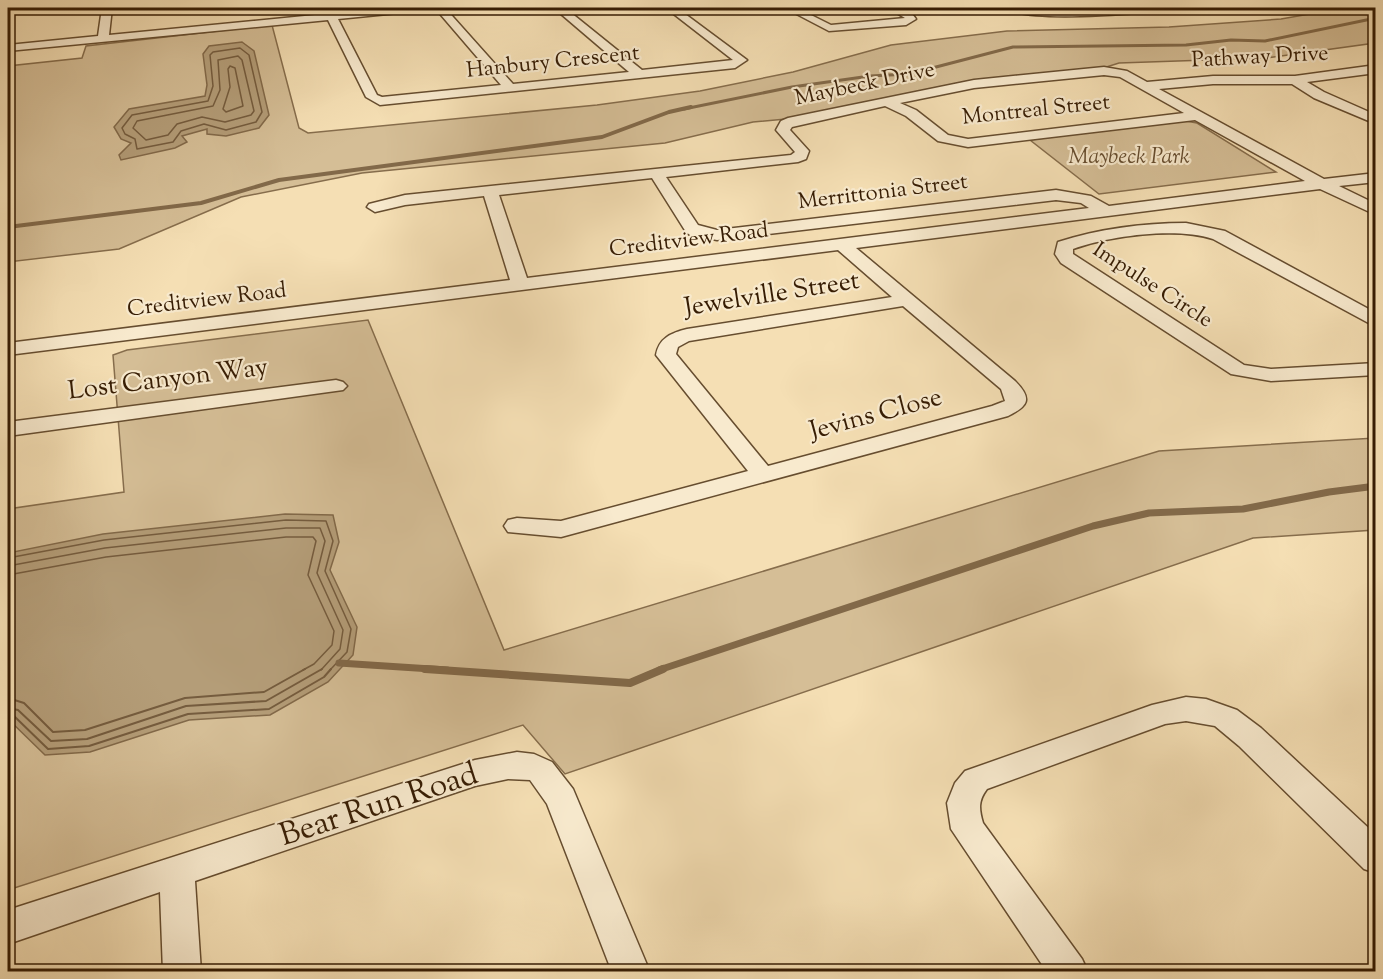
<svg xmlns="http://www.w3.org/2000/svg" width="1383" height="979" font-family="'Sorts Mill Goudy',serif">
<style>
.green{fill:#d5be96;stroke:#866d4c;stroke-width:1.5}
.water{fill:#b49d78;stroke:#826949;stroke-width:1.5}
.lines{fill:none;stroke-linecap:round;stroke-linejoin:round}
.shore-far1{stroke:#755c3e;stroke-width:1.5}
.shore{stroke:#755c3e;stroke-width:2}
.stream-far3{stroke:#826949;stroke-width:3}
.stream-far2{stroke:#826949;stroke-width:4}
.stream-far1{stroke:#826949;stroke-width:7}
.stream{stroke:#826949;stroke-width:8}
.minor-casing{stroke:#664d2f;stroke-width:3}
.minor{fill:#f8eace;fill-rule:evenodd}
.labels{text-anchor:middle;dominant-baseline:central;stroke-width:4.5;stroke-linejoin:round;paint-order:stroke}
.far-street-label{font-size:22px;fill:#361c03;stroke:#f8eace}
.far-park-label{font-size:22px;font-style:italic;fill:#664d2f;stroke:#f8eace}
.street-label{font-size:26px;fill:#361c03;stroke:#f8eace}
.near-street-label{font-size:32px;fill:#361c03;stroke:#f8eace}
</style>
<rect width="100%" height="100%" fill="#f5dfb4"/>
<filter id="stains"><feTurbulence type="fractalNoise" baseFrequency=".00333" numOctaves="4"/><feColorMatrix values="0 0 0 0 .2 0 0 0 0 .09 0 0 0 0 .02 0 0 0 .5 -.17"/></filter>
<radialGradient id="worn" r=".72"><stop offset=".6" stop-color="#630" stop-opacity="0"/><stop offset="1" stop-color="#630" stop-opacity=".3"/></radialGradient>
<!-- green -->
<g class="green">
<polygon points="1344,8 1376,8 1375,43 1266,58 1119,63 1100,69 976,81 786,119 753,122 665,143 362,173 241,197 119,249 8,262 8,66 82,58 86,46 272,25 299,128 308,133 597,105 700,91 793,72 891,45 1007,31 1169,27 1281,19"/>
<polygon points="1180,120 1197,123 1276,172 1099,194 1030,140"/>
<polygon points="368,320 504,650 1159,451 1375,438 1375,530 1253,538 565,774 523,725 8,890 8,509 124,492 113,355 127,350"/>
</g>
<!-- water -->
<g class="water">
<polygon points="242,42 254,51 269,115 259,128 226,136 207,134 207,129 182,136 187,142 175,148 121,160 119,155 131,143 121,139 114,127 129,109 205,96 207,85 203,54 209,46"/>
<polygon points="285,514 333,515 339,542 330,570 357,627 353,655 328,682 270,715 189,720 90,752 45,755 8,719 8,553 103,534"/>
</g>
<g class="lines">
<!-- shore-far1 -->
<g class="shore-far1">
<polygon points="240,48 249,55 262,112 256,122 226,130 204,124 181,131 173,142 137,149 135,139 125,134 122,128 132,115 208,101 213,86 210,55 213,52"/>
<polygon points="238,56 242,60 254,111 251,115 225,122 202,117 177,124 168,135 146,140 133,128 137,121 213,106 220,90 218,60"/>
<polygon points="230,66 235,68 243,106 226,112 223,109 230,87 228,69"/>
<polyline points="8,558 104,540 286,520 326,521 333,541 325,571 351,629 347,652 330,670"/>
<polyline points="8,566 105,548 286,528 320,528 325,541 317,573 343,630 340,649 321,670"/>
<polyline points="8,575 106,557 286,537 313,537 316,541 308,575 334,631 332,645 314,664 303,670"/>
</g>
<!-- shore -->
<g class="shore">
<polyline points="8,698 24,703 53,732 85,730 185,698 264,692 305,669"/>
<polyline points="8,708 18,710 51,741 87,739 186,706 266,701 322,669"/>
<polyline points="8,715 14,716 48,749 89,746 188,714 269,709 324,677 331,669"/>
</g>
<!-- stream-far3 -->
<polyline class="stream-far3" points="684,109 792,87 870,76 909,74 1013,47 1186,45 1231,40 1265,41 1376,18"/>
<!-- stream-far2 -->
<polyline class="stream-far2" points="8,227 201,203 279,180 602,137 669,112 691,107"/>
<!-- stream-far1 -->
<g class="stream-far1">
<polyline points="339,663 447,670"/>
<polyline points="659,670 1093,526 1149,513 1243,509 1329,492 1376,486"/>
</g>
<!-- stream -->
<polyline class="stream" points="425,669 630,683 663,669"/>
<!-- minor casing -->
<g class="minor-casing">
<g id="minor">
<polygon points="102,8 112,8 109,35 325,14 322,8 332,8 335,13 391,8 423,8 418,11 338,19 377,95 382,97 501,85 435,8 445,8 513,84 629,72 554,8 565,8 642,70 733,60 666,8 677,8 747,60 735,68 380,105 366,97 328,20 8,51 8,45 98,36"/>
<path d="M 785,8 L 797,8 L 831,25 L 905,18 L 888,8 C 899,8 910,9 916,19 L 906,25 L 829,31 Z"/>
<path d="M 1006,8 L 1047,10 L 1181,8 L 1176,11 C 1145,12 1026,24 1006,8 Z"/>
<path d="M 1376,65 L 1376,73 L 1307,82 L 1324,92 L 1376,115 L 1376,124 L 1314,98 L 1292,84 L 1213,84 L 1159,89 L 1324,179 L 1376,173 L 1376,182 L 1339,186 L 1376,204 L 1376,215 L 1320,189 L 856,248 L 1015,381 C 1033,399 1028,406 1008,416 L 561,537 L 508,532 L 504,526 L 508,520 L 517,518 L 561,521 L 748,471 L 656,355 C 659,338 671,333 687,329 L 892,297 L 838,250 L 8,355 L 8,343 L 510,280 L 484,196 L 405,205 L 375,212 L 367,207 L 369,204 L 405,195 L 791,155 L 795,152 L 776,130 L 781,121 L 788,118 L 974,80 L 1104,67 L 1127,71 L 1147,82 L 1213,76 L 1295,76 ZM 1104,75 L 1120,77 L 1184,113 L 968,139 L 948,135 L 916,110 L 900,103 L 974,88 ZM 885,106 L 906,116 L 938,141 L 968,147 L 1195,120 L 1305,181 L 1109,206 L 1091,196 L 1056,190 L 717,230 L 698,225 L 666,177 L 798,162 L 806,159 L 809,151 L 790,130 L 792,127 ZM 652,178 L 686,232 L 690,235 L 717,240 L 1056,200 L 1081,203 L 1089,208 L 527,278 L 499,195 ZM 903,306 L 1001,389 L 1005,401 L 992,406 L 768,466 L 676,354 L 678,347 L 689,341 Z"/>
<path d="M 1186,223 L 1225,231 L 1376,313 L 1376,327 L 1213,239 C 1175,227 1110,236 1073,249 L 1073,254 L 1244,365 L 1271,369 L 1376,363 L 1376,375 L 1271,381 L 1231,374 L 1061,263 L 1055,254 L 1058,242 C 1098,229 1144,223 1186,223 Z"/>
<polygon points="336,380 343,382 347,386 343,390 8,436 8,422"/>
<path d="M 1186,697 L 1206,699 L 1237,710 L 1261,728 L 1376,835 L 1376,873 L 1364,869 L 1239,746 L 1215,726 L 1186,721 L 1165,724 L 987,789 C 978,801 979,809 983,823 L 1082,959 L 1088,972 L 1047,972 L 951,829 L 947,803 L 955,783 L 965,771 L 1152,705 Z"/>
<polygon points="517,752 534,754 552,762 573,789 650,972 612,972 547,804 530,780 508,779 475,786 195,881 201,972 163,972 160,892 8,944 8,910 475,760"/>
</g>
</g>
<!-- minor -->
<use href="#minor" class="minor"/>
</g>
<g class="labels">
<!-- far-street labels -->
<g class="far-street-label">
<text transform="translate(1260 58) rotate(-3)">Pathway Drive</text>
<text transform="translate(553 63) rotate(-6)">Hanbury Crescent</text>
<text transform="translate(865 85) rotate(-12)">Maybeck Drive</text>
<text transform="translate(1036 111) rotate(-6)">Montreal Street</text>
<text transform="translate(883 193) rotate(-7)">Merrittonia Street</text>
<text transform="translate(689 241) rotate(-7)">Creditview Road</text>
<text transform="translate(1152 286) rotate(33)">Impulse Circle</text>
<text transform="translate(207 301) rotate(-7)">Creditview Road</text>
</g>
<!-- far-park labels -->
<g class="far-park-label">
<text x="1129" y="158">Maybeck Park</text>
</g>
<!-- street labels -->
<g class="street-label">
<text transform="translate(772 295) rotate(-9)">Jewelville Street</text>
<text transform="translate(168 380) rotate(-7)">Lost Canyon Way</text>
<text transform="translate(876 415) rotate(-15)">Jevins Close</text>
</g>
<!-- near-street labels -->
<g class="near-street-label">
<text transform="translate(379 806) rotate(-18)">Bear Run Road</text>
</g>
</g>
<!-- margin -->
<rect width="1383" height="979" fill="none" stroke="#f5dfb4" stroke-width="30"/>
<rect x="9" y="9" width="1365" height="961" fill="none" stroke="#361c03" stroke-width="3"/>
<rect x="15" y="15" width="1353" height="949" fill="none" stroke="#361c03" stroke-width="1.5"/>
<rect width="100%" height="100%" filter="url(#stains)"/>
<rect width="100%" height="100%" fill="url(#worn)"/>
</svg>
